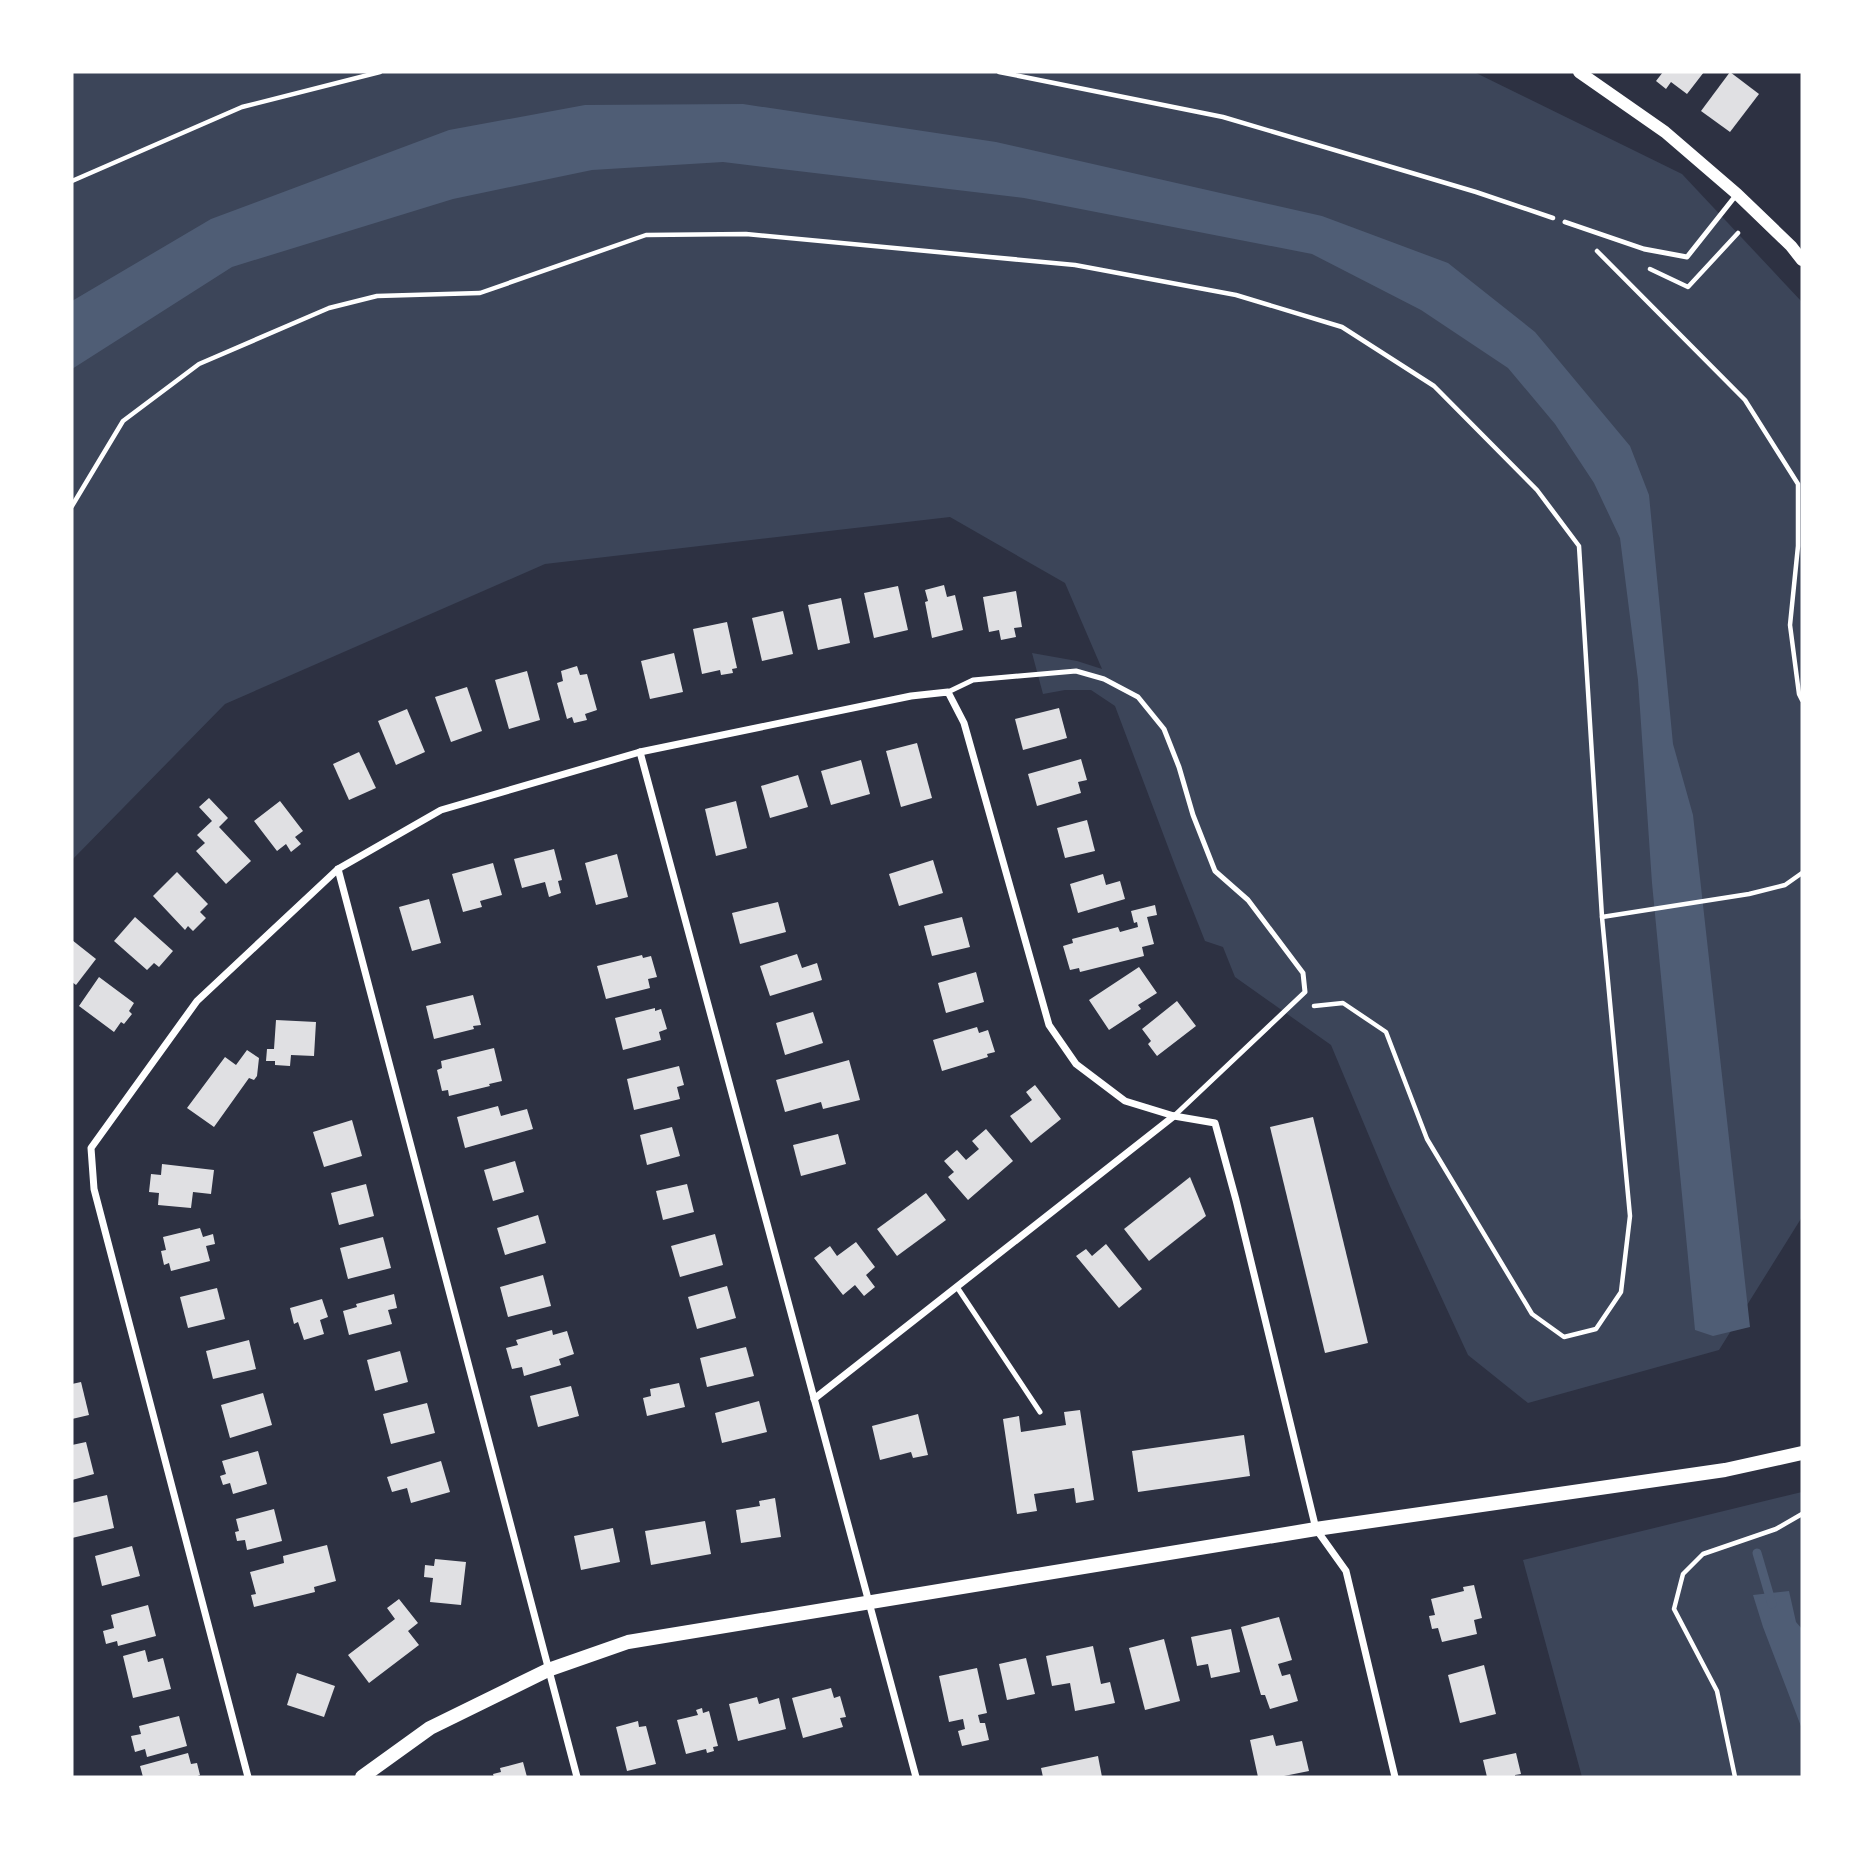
<svg xmlns="http://www.w3.org/2000/svg" width="1874" height="1849" font-family="Poppins,sans-serif">
<style>
.green{fill:#3c4559}
.water{fill:#4f5d75}
.lines{fill:none;stroke-linecap:round;stroke-linejoin:round}
.stream{stroke:#4f5d75;stroke-width:9}
.building{fill:#e0e0e3}
.path{stroke:#fff;stroke-width:4.5}
.service{stroke:#fff;stroke-width:5}
.minor{stroke:#fff;stroke-width:7}
.tertiary{stroke:#fff;stroke-width:12}
.secondary{stroke:#fff;stroke-width:14}
</style>
<rect width="100%" height="100%" fill="#2d3142"/>
<!-- green -->
<g class="green">
<polygon points="72,72 1474,72 1682,174 1802,302 1802,1217 1719,1350 1528,1403 1468,1355 1390,1186 1331,1045 1235,977 1223,947 1205,941 1176,868 1115,706 1091,690 1065,690 1043,694 1032,653 1077,661 1102,669 1065,583 950,517 545,564 225,704 72,860"/>
<polygon points="1802,1492 1802,1777 1582,1777 1523,1560"/>
</g>
<!-- water -->
<g class="water">
<polygon points="743,104 996,142 1322,216 1448,263 1535,332 1630,446 1649,495 1673,744 1693,815 1750,1327 1713,1336 1695,1330 1652,883 1638,680 1620,538 1594,483 1555,424 1508,368 1421,310 1312,254 1024,198 723,162 592,170 453,199 232,267 72,369 72,301 211,219 449,130 585,105"/>
<polygon points="1789,1591 1796,1622 1802,1629 1802,1729 1763,1627 1753,1595"/>
</g>
<g class="lines">
<!-- stream -->
<polyline class="stream" points="1757,1553 1772,1604"/>
</g>
<!-- building -->
<g class="building">
<polygon points="1663,72 1704,72 1687,94 1671,82 1666,89 1656,81"/>
<polygon points="1730,72 1759,94 1730,132 1701,111"/>
<polygon points="944,585 947,597 955,595 963,630 932,638 925,602 928,601 925,590"/>
<polygon points="898,586 908,630 874,638 864,593"/>
<polygon points="1016,591 1022,627 1014,628 1016,637 1001,640 999,630 989,632 983,597"/>
<polygon points="841,598 850,643 818,650 808,605"/>
<polygon points="783,611 793,654 762,661 752,618"/>
<polygon points="727,622 737,668 732,669 733,673 721,675 720,670 702,674 693,629"/>
<polygon points="674,653 683,692 650,699 641,661"/>
<polygon points="577,666 580,675 587,674 597,710 585,714 587,720 574,723 572,717 567,719 557,683 563,681 561,671"/>
<polygon points="527,671 540,720 509,729 495,680"/>
<polygon points="467,687 482,731 451,742 435,697"/>
<polygon points="1059,708 1067,738 1023,750 1015,719"/>
<polygon points="407,709 425,752 396,765 378,721"/>
<polygon points="917,743 932,798 901,807 886,751"/>
<polygon points="359,752 376,788 349,800 333,764"/>
<polygon points="1081,759 1087,780 1078,782 1081,793 1037,806 1028,774"/>
<polygon points="861,760 870,794 831,805 821,771"/>
<polygon points="798,775 808,807 770,818 761,786"/>
<polygon points="209,798 228,818 219,827 251,861 226,884 196,851 205,843 197,835 212,821 199,807"/>
<polygon points="280,801 303,831 295,837 301,844 291,852 286,844 277,851 254,821"/>
<polygon points="736,801 747,848 716,856 705,809"/>
<polygon points="1087,820 1095,851 1065,858 1057,828"/>
<polygon points="554,849 562,880 558,881 561,893 549,897 545,882 522,888 514,859"/>
<polygon points="617,854 628,897 596,905 585,863"/>
<polygon points="933,860 943,893 899,906 889,874"/>
<polygon points="493,863 502,895 480,901 482,907 463,912 452,874"/>
<polygon points="177,872 208,904 200,912 206,918 193,931 188,926 185,930 153,896"/>
<polygon points="1103,874 1106,885 1120,881 1125,899 1078,913 1070,884"/>
<polygon points="429,899 441,943 412,951 399,907"/>
<polygon points="778,902 786,932 740,944 732,913"/>
<polygon points="1155,905 1157,915 1147,917 1154,944 1142,947 1144,956 1080,972 1079,968 1070,970 1063,946 1073,943 1072,939 1118,927 1120,932 1138,927 1137,922 1134,923 1131,911"/>
<polygon points="135,917 173,951 159,967 154,963 147,970 114,941"/>
<polygon points="962,917 970,947 932,956 924,926"/>
<polygon points="72,940 96,959 76,985 72,982"/>
<polygon points="797,954 802,968 817,963 822,980 770,996 760,966"/>
<polygon points="642,955 643,958 651,956 657,977 648,979 650,988 606,999 597,966"/>
<polygon points="1139,967 1157,993 1138,1005 1141,1009 1109,1030 1089,1000"/>
<polygon points="976,972 984,1002 946,1013 938,983"/>
<polygon points="99,977 134,1003 129,1011 132,1014 124,1024 121,1022 114,1032 79,1006"/>
<polygon points="473,995 481,1025 473,1026 474,1029 434,1039 426,1006"/>
<polygon points="1177,1001 1196,1026 1157,1056 1148,1044 1151,1041 1142,1029"/>
<polygon points="655,1008 655,1011 661,1009 667,1029 659,1032 661,1040 623,1050 615,1018"/>
<polygon points="813,1012 823,1043 785,1055 776,1023"/>
<polygon points="276,1020 316,1022 314,1056 291,1055 290,1066 275,1065 275,1061 266,1061 267,1049 274,1049"/>
<polygon points="977,1027 979,1033 988,1030 995,1052 987,1054 988,1057 942,1071 933,1040"/>
<polygon points="494,1048 502,1081 489,1084 490,1086 449,1096 448,1090 442,1091 437,1070 442,1068 441,1061"/>
<polygon points="247,1050 259,1058 257,1076 254,1080 249,1078 214,1127 187,1108 225,1057 236,1065"/>
<polygon points="849,1060 860,1100 823,1109 821,1102 785,1112 776,1080"/>
<polygon points="679,1066 684,1085 677,1087 680,1099 634,1110 627,1079"/>
<polygon points="1035,1085 1061,1119 1031,1143 1010,1116 1032,1100 1026,1092"/>
<polygon points="498,1106 501,1116 527,1109 533,1129 465,1148 457,1117"/>
<polygon points="1313,1117 1368,1343 1325,1353 1270,1127"/>
<polygon points="352,1120 362,1156 324,1167 313,1132"/>
<polygon points="672,1127 680,1156 647,1165 640,1135"/>
<polygon points="986,1129 1013,1161 968,1200 948,1177 954,1172 944,1161 957,1150 966,1160 979,1149 972,1141"/>
<polygon points="838,1134 846,1164 801,1176 793,1145"/>
<polygon points="515,1161 524,1192 493,1201 484,1170"/>
<polygon points="162,1164 214,1170 211,1194 193,1192 191,1208 158,1205 159,1193 149,1192 151,1174 161,1175"/>
<polygon points="1190,1177 1206,1216 1149,1261 1124,1229"/>
<polygon points="366,1184 374,1216 339,1225 331,1193"/>
<polygon points="687,1184 694,1212 663,1220 656,1191"/>
<polygon points="926,1193 946,1220 897,1256 877,1229"/>
<polygon points="538,1215 546,1243 505,1255 497,1228"/>
<polygon points="200,1228 203,1237 213,1234 215,1244 206,1246 210,1261 171,1271 169,1263 164,1265 161,1251 166,1250 163,1237"/>
<polygon points="715,1234 723,1265 680,1277 671,1246"/>
<polygon points="383,1237 391,1268 348,1279 340,1248"/>
<polygon points="856,1242 875,1267 866,1275 875,1287 864,1296 855,1285 843,1295 814,1258 830,1246 837,1256"/>
<polygon points="1106,1244 1142,1289 1119,1308 1076,1256 1086,1249 1092,1256"/>
<polygon points="543,1275 551,1306 508,1317 500,1287"/>
<polygon points="727,1286 736,1318 697,1329 688,1297"/>
<polygon points="217,1288 225,1319 188,1328 180,1297"/>
<polygon points="394,1294 397,1308 388,1310 392,1324 349,1335 343,1311 357,1307 356,1304"/>
<polygon points="322,1299 328,1317 320,1320 324,1334 304,1340 298,1322 294,1324 290,1308"/>
<polygon points="552,1330 553,1335 567,1331 574,1354 559,1359 561,1365 524,1376 522,1367 512,1369 506,1348 518,1345 516,1340"/>
<polygon points="249,1340 256,1369 213,1379 206,1351"/>
<polygon points="746,1347 754,1376 707,1387 700,1358"/>
<polygon points="400,1351 408,1382 375,1391 367,1360"/>
<polygon points="81,1382 89,1415 72,1419 72,1384"/>
<polygon points="679,1383 685,1407 647,1416 643,1398 651,1396 650,1389"/>
<polygon points="571,1386 579,1416 538,1427 530,1396"/>
<polygon points="263,1393 272,1425 230,1438 221,1405"/>
<polygon points="759,1401 767,1432 722,1443 715,1413"/>
<polygon points="427,1403 435,1433 391,1444 383,1414"/>
<polygon points="1080,1410 1094,1500 1076,1503 1074,1488 1034,1494 1037,1511 1017,1514 1003,1419 1019,1416 1021,1432 1066,1425 1064,1412"/>
<polygon points="918,1414 928,1455 913,1458 911,1452 880,1460 872,1426"/>
<polygon points="1244,1435 1250,1476 1138,1492 1132,1451"/>
<polygon points="86,1442 94,1474 72,1480 72,1445"/>
<polygon points="258,1451 267,1484 233,1494 230,1483 223,1485 220,1476 226,1474 222,1461"/>
<polygon points="441,1461 450,1492 411,1503 407,1488 392,1492 387,1477"/>
<polygon points="107,1495 114,1528 72,1538 72,1503"/>
<polygon points="775,1498 781,1537 741,1543 736,1510 760,1506 759,1501"/>
<polygon points="274,1509 282,1541 247,1550 245,1540 237,1541 235,1532 239,1531 236,1519"/>
<polygon points="705,1521 711,1554 651,1565 645,1531"/>
<polygon points="613,1528 620,1562 581,1570 574,1536"/>
<polygon points="327,1545 336,1581 314,1587 315,1592 254,1607 251,1595 256,1594 250,1572 284,1563 283,1556"/>
<polygon points="132,1546 140,1576 102,1586 95,1556"/>
<polygon points="435,1559 466,1562 461,1605 430,1602 433,1578 424,1577 425,1565 434,1566"/>
<polygon points="1474,1585 1482,1618 1474,1620 1477,1634 1442,1642 1438,1628 1432,1629 1429,1616 1435,1615 1431,1599 1464,1591 1463,1587"/>
<polygon points="399,1599 418,1623 408,1631 419,1645 369,1683 348,1655 395,1619 387,1608"/>
<polygon points="148,1605 156,1636 118,1646 117,1641 106,1644 103,1631 114,1628 111,1615"/>
<polygon points="1279,1617 1292,1660 1278,1664 1282,1676 1290,1674 1298,1701 1270,1709 1265,1695 1261,1695 1241,1627"/>
<polygon points="1231,1629 1240,1672 1211,1678 1208,1664 1197,1666 1191,1637"/>
<polygon points="1164,1639 1180,1701 1145,1710 1129,1648"/>
<polygon points="1093,1646 1101,1684 1110,1682 1115,1703 1075,1711 1070,1683 1052,1686 1046,1656"/>
<polygon points="145,1650 148,1662 163,1658 171,1689 133,1698 123,1656"/>
<polygon points="1026,1658 1035,1694 1007,1700 999,1664"/>
<polygon points="1484,1665 1496,1714 1460,1723 1448,1675"/>
<polygon points="977,1668 987,1713 978,1715 980,1723 985,1723 989,1740 962,1746 958,1731 965,1729 963,1719 949,1722 939,1676"/>
<polygon points="297,1673 335,1686 324,1717 287,1705"/>
<polygon points="831,1688 834,1698 840,1696 846,1717 840,1718 843,1727 803,1738 792,1698"/>
<polygon points="757,1697 759,1704 779,1698 786,1729 738,1741 729,1704"/>
<polygon points="702,1708 703,1713 709,1711 718,1746 713,1747 714,1751 707,1753 706,1749 686,1754 677,1720 698,1715 696,1710"/>
<polygon points="179,1716 187,1746 147,1757 145,1749 135,1752 131,1736 141,1734 139,1726"/>
<polygon points="638,1721 639,1727 646,1726 656,1764 627,1771 616,1727"/>
<polygon points="1273,1735 1276,1746 1302,1741 1309,1771 1279,1777 1258,1777 1250,1740"/>
<polygon points="188,1753 191,1764 197,1763 200,1775 195,1777 143,1777 140,1766"/>
<polygon points="1516,1753 1521,1774 1515,1775 1515,1777 1487,1777 1483,1760"/>
<polygon points="1098,1756 1102,1777 1043,1777 1041,1768"/>
<polygon points="523,1762 527,1777 494,1777 493,1774 501,1772 500,1768"/>
</g>
<g class="lines">
<!-- path -->
<g class="path">
<polyline points="999,72 1223,117 1476,192 1553,218"/>
<polyline points="72,181 242,107 380,72"/>
<polyline points="1597,251 1745,400 1798,484 1798,546 1790,625 1799,694 1802,700"/>
<polyline points="1650,269 1688,287 1738,233"/>
<polyline points="72,506 123,421 199,364 329,308 377,296 480,293 646,235 746,234 1075,265 1236,295 1342,327 1434,386 1537,490 1579,546 1602,917 1630,1216 1621,1292 1596,1329 1564,1337 1532,1314 1427,1139 1386,1032 1343,1003 1314,1006"/>
<polyline points="1602,917 1749,894 1785,885 1802,873"/>
<polyline points="1735,1777 1717,1691 1674,1609 1683,1574 1703,1554 1776,1529 1802,1514"/>
</g>
<!-- service -->
<g class="service">
<polyline points="1565,222 1644,249 1687,257 1737,194"/>
<polyline points="948,692 973,680 1076,671 1104,679 1138,697 1164,729 1179,767 1193,815 1215,871 1248,900 1303,973 1305,992 1174,1116"/>
<polyline points="957,1287 1040,1412"/>
</g>
<!-- minor -->
<g class="minor">
<polyline points="640,752 916,1777"/>
<polyline points="338,869 577,1777"/>
<polyline points="814,1399 1174,1116"/>
<polyline points="248,1777 94,1189 91,1148 197,1001 338,869 441,810 640,752 911,696 948,692 964,723 1049,1025 1076,1064 1125,1101 1174,1116 1215,1123 1236,1200 1316,1529 1346,1571 1395,1777"/>
</g>
<!-- tertiary -->
<polyline class="tertiary" points="1579,72 1665,132 1737,194 1791,246 1802,260"/>
<!-- secondary -->
<polyline class="secondary" points="362,1777 430,1728 548,1670 628,1642 1316,1529 1725,1470 1802,1453"/>
</g>
<!-- border -->
<rect width="1874" height="1849" fill="none" stroke="#ffffff" stroke-width="147"/>
</svg>
